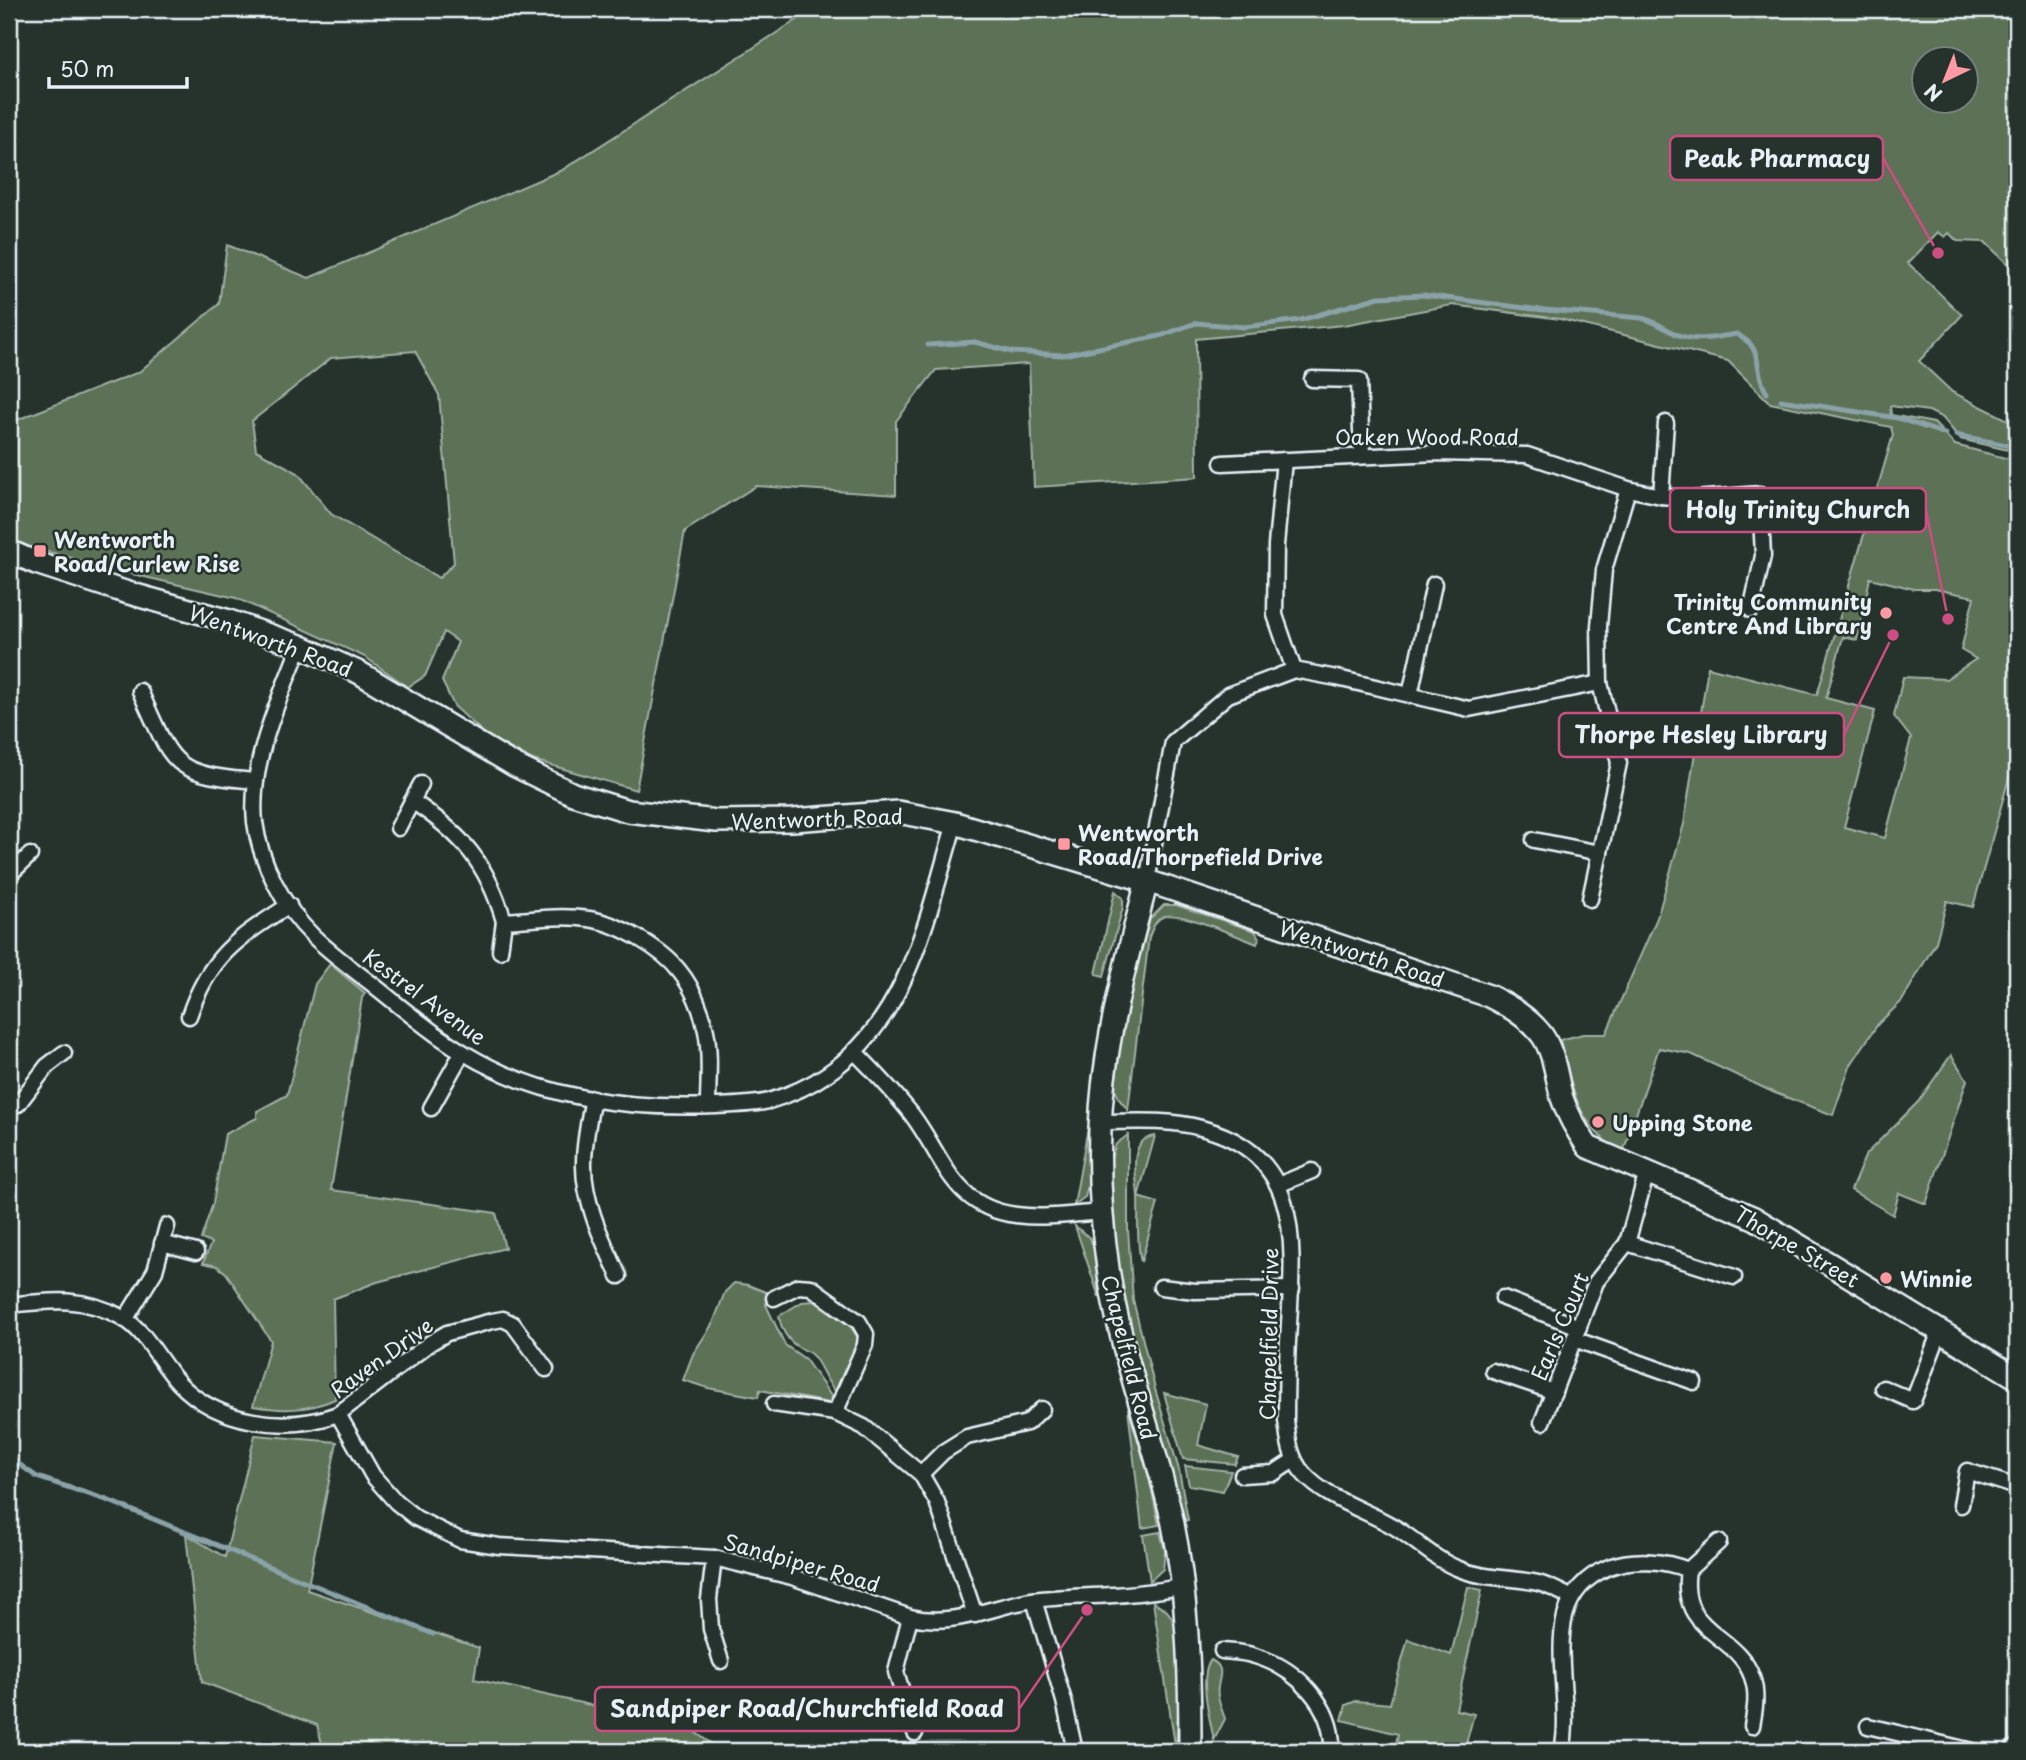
<svg xmlns="http://www.w3.org/2000/svg" width="2026" height="1760" font-family="'Playpen Sans',sans-serif">
<style>
.green{fill:#5c7155;stroke:#a2b1a6;stroke-width:2;fill-rule:evenodd}
.lines{fill:none;stroke-linecap:round;stroke-linejoin:round}
.stream{stroke:#8aa2a8;stroke-width:5}
.street-casing{stroke:#e8f1f8;stroke-width:19}
.secondary-casing{stroke:#e8f1f8;stroke-width:26}
.street{stroke:#26332d;stroke-width:14}
.secondary{stroke:#26332d;stroke-width:21}
.poi-dot{fill:#ff9aa2;stroke:#26332d;stroke-width:2.5}
.labels{text-anchor:middle;dominant-baseline:central;stroke-width:5;stroke-linejoin:round;paint-order:stroke}
.street-label{font-size:21px;fill:#e8f1f8;stroke:#26332d}
.poi-label{font-size:21px;font-weight:bold;fill:#e8f1f8;stroke:#26332d;text-anchor:start}
.leader{fill:none;stroke:#cc4e82;stroke-width:2.5}
.callout-dot{fill:#cc4e82;stroke:#26332d;stroke-width:2.5}
.callout{fill:#26332d;stroke:#cc4e82;stroke-width:2.5}
.callout-label{font-size:23px;text-anchor:middle;font-weight:bold;fill:#e8f1f8}
</style>
<rect width="100%" height="100%" fill="#26332d"/>
<filter id="ink" filterUnits="userSpaceOnUse"><feTurbulence type="fractalNoise" baseFrequency=".0143" numOctaves="2"/><feDisplacementMap in="SourceGraphic" scale="14" xChannelSelector="R" yChannelSelector="G"/><feConvolveMatrix kernelMatrix="1 2 1 2 8 2 1 2 1" color-interpolation-filters="sRGB"/></filter>
<g filter="url(#ink)">
<!-- green -->
<g class="green">
<path d="M 814,9 L 2017,9 L 2017,286 L 2011,279 L 2016,272 L 1985,242 L 1957,241 L 1949,233 L 1945,237 L 1938,232 L 1908,263 L 1962,315 L 1919,361 L 1952,392 L 2008,420 L 2011,416 L 2017,419 L 2017,452 L 1960,439 L 1943,418 L 1929,411 L 1890,406 L 1891,415 L 1934,423 L 1955,445 L 2017,461 L 2017,749 L 1973,907 L 1947,901 L 1936,942 L 1902,1001 L 1878,1024 L 1850,1066 L 1833,1115 L 1775,1093 L 1691,1054 L 1659,1048 L 1623,1152 C 1577,1129 1572,1086 1560,1040 L 1583,1034 L 1606,1034 L 1657,918 L 1684,824 L 1708,667 L 1817,695 L 1893,435 L 1891,427 L 1770,403 L 1728,361 L 1560,319 L 1452,305 L 1344,325 L 1196,339 L 1197,477 L 1034,487 L 1029,364 L 936,370 L 896,421 L 896,495 L 756,486 L 685,531 L 636,790 L 533,760 L 489,738 L 454,706 L 442,681 L 458,642 L 444,632 L 425,676 L 408,687 L 365,657 L 236,598 L 123,572 L 23,545 L 9,538 L 9,423 L 139,372 L 219,304 L 227,245 L 309,278 L 562,170 ZM 1924,60 L 1966,60 L 1966,102 L 1924,102 ZM 415,351 L 439,395 L 454,563 L 439,578 L 331,514 L 298,473 L 256,450 L 252,421 L 331,358 ZM 1870,578 L 1914,589 L 1935,589 L 1974,597 L 1961,650 L 1976,659 L 1946,679 L 1903,677 L 1894,716 L 1911,738 L 1885,838 L 1844,827 L 1875,711 L 1826,698 L 1843,637 L 1857,640 Z"/>
<polygon points="1115,891 1123,898 1123,907 1104,976 1096,974"/>
<path d="M 1164,905 L 1176,905 L 1255,931 L 1259,938 L 1257,944 C 1239,937 1181,911 1165,916 C 1155,919 1153,928 1149,937 L 1128,1110 L 1119,1099 L 1114,1086 L 1121,1032 L 1143,937 L 1149,920 Z"/>
<path d="M 330,964 L 365,993 L 362,998 L 331,1190 L 496,1213 L 505,1248 L 377,1282 L 333,1299 L 335,1399 C 308,1411 282,1411 253,1406 L 271,1341 L 226,1273 L 217,1266 L 203,1263 L 211,1243 L 201,1239 L 213,1203 L 225,1134 L 257,1118 L 257,1111 L 287,1095 L 315,984 Z"/>
<polygon points="1951,1055 1967,1080 1926,1204 1899,1193 1893,1215 1851,1190 1866,1154 1918,1102"/>
<polygon points="1089,1122 1090,1177 1085,1197 1074,1205"/>
<polygon points="1128,1135 1128,1230 1133,1300 1155,1389 1179,1470 1188,1520 1181,1521 1121,1298 1111,1227 1110,1161 1116,1144"/>
<path d="M 1155,1136 L 1138,1197 L 1158,1203 L 1141,1262 C 1136,1240 1139,1219 1138,1196 C 1137,1181 1132,1162 1138,1148 C 1141,1140 1147,1137 1155,1136 Z"/>
<polygon points="1075,1226 1090,1238 1095,1252 1099,1297"/>
<polygon points="734,1283 748,1285 768,1293 766,1305 785,1345 805,1359 831,1396 830,1403 760,1390 758,1397 708,1388 683,1380 693,1354 713,1323 725,1292"/>
<path d="M 814,1301 L 851,1327 L 858,1338 L 855,1353 L 838,1394 C 826,1383 823,1369 814,1357 C 809,1351 806,1351 800,1348 C 788,1342 781,1329 779,1316 L 802,1302 Z"/>
<polygon points="1164,1393 1206,1404 1198,1445 1238,1457 1235,1464 1183,1459"/>
<polygon points="1128,1408 1149,1477 1159,1525 1142,1528"/>
<polygon points="255,1435 337,1442 307,1590 479,1648 474,1679 688,1727 721,1751 324,1751 317,1725 202,1682 186,1534 225,1557"/>
<polygon points="1185,1466 1231,1471 1223,1491 1189,1485"/>
<polygon points="1160,1532 1165,1551 1163,1569 1150,1581 1143,1535"/>
<polygon points="1468,1587 1482,1590 1456,1710 1474,1714 1464,1751 1406,1751 1395,1748 1398,1734 1342,1720 1346,1705 1356,1701 1390,1704 1408,1639 1451,1655"/>
<path d="M 1153,1602 C 1159,1605 1166,1608 1170,1615 C 1186,1638 1177,1721 1176,1751 Z"/>
<path d="M 1211,1660 C 1229,1669 1215,1681 1218,1696 C 1219,1704 1223,1712 1225,1719 L 1214,1740 C 1210,1720 1198,1676 1211,1660 Z"/>
</g>
<g class="lines">
<!-- stream -->
<g class="stream">
<path d="M 928,345 L 975,342 L 1012,352 L 1063,355 L 1160,336 L 1196,323 L 1244,327 L 1301,320 L 1379,297 L 1423,295 L 1533,309 L 1641,318 C 1659,322 1662,328 1676,334 C 1697,343 1716,337 1737,334 C 1741,337 1748,341 1751,345 C 1761,358 1756,377 1767,393"/>
<polyline points="1781,400 1897,418 1945,434"/>
<polyline points="1956,435 2017,447"/>
<polyline points="9,1457 37,1477 107,1500 433,1634"/>
</g>
<!-- street casing -->
<g class="street-casing">
<g id="street">
<polyline points="1312,379 1359,380 1362,456"/>
<polyline points="1284,460 1276,545 1275,615 1294,670"/>
<polyline points="1222,463 1437,453 1527,455 1628,489 1661,496 1693,499 1760,494 1763,556 1751,610"/>
<polyline points="1661,496 1666,423"/>
<path d="M 300,646 C 279,700 249,762 255,822 C 260,862 284,908 313,936 C 331,953 352,969 372,984 C 410,1014 447,1047 492,1068 C 559,1101 642,1109 716,1106 C 733,1105 752,1105 769,1101 C 789,1095 810,1086 827,1074 C 910,1018 928,912 955,823"/>
<path d="M 140,691 C 174,766 170,774 256,781"/>
<polyline points="1410,695 1434,584"/>
<path d="M 412,801 C 462,834 487,863 504,921 C 532,919 561,915 589,919 C 618,923 663,949 680,972 C 693,988 702,1011 706,1031 C 711,1054 708,1082 708,1106"/>
<polyline points="398,828 421,784"/>
<polyline points="1534,840 1600,853"/>
<polyline points="9,875 30,855"/>
<polyline points="1147,881 1173,742 1228,695 1294,670 1337,678 1469,709 1600,683"/>
<polyline points="1590,899 1619,763 1600,683 1599,626 1604,570 1628,489"/>
<polyline points="500,951 504,921"/>
<path d="M 189,1016 C 210,955 237,939 289,905"/>
<path d="M 854,1051 C 873,1070 892,1090 909,1111 C 943,1153 950,1207 1016,1215 C 1044,1219 1074,1214 1102,1212"/>
<path d="M 593,1098 C 589,1119 584,1141 584,1163 C 583,1202 603,1241 619,1276"/>
<polyline points="9,1101 18,1104 47,1066 64,1053"/>
<polyline points="431,1108 462,1053"/>
<path d="M 1100,1122 C 1133,1122 1169,1119 1201,1128 C 1302,1154 1294,1240 1289,1324 C 1287,1355 1286,1388 1286,1420 C 1288,1439 1290,1459 1304,1474 C 1327,1500 1367,1510 1396,1528 C 1417,1541 1435,1560 1459,1569 C 1484,1579 1512,1577 1538,1583 C 1550,1586 1561,1592 1572,1598"/>
<polyline points="1278,1185 1312,1171"/>
<polyline points="162,1243 196,1252"/>
<polyline points="1627,1243 1734,1277"/>
<polyline points="1161,1287 1195,1291 1292,1289"/>
<polyline points="774,1298 798,1286 811,1287 859,1322 866,1334 865,1345 835,1413"/>
<polyline points="1503,1298 1579,1327"/>
<path d="M 9,1305 C 52,1300 84,1296 123,1318 C 148,1333 159,1362 179,1383 C 218,1424 286,1433 338,1414 L 430,1343 L 447,1333 L 492,1321 L 503,1319 L 513,1324 L 546,1369"/>
<polyline points="125,1320 155,1271 167,1226"/>
<polyline points="1574,1339 1694,1382"/>
<polyline points="1493,1371 1554,1392"/>
<polyline points="1883,1388 1913,1401 1940,1331"/>
<polyline points="774,1404 835,1413 864,1427 921,1474 937,1502 975,1615"/>
<path d="M 338,1414 L 373,1476 L 396,1502 L 416,1518 L 460,1540 L 499,1546 L 714,1558 L 792,1577 L 910,1617 C 957,1627 988,1607 1032,1600 C 1059,1596 1086,1597 1113,1595 C 1137,1594 1160,1590 1183,1587"/>
<polyline points="1542,1422 1596,1282 1627,1243 1647,1172"/>
<polyline points="921,1474 943,1452 967,1437 1027,1423 1042,1409"/>
<polyline points="1242,1475 1274,1473 1294,1460"/>
<polyline points="1961,1505 1967,1471 2017,1487"/>
<polyline points="714,1558 709,1599 711,1629 721,1661"/>
<polyline points="1688,1570 1719,1542"/>
<polyline points="1034,1600 1064,1701 1075,1751"/>
<polyline points="910,1617 896,1672 915,1733"/>
<path d="M 1222,1651 C 1233,1652 1244,1652 1255,1656 C 1296,1668 1334,1705 1332,1751"/>
<polyline points="1868,1726 1972,1751"/>
<path d="M 1562,1751 C 1576,1690 1531,1599 1609,1567 C 1633,1558 1664,1560 1688,1570 C 1678,1635 1736,1631 1752,1677 C 1758,1693 1755,1710 1752,1726"/>
</g>
</g>
<!-- secondary casing -->
<g class="secondary-casing">
<g id="secondary">
<path d="M 9,551 L 36,563 L 125,592 L 226,620 L 300,646 L 360,673 L 514,765 L 573,794 L 628,811 L 716,821 L 793,820 L 898,812 L 955,823 L 1147,881 L 1489,996 C 1509,1006 1528,1017 1542,1035 C 1555,1054 1556,1077 1562,1098 C 1568,1116 1577,1131 1588,1147 L 1754,1218 L 2017,1378"/>
<path d="M 1147,881 C 1132,939 1116,997 1107,1057 C 1096,1126 1098,1199 1108,1268 C 1120,1354 1153,1435 1172,1519 C 1188,1596 1190,1674 1190,1751"/>
<polyline points="2017,1751 2017,1750"/>
</g>
</g>
<!-- street -->
<use href="#street" class="street"/>
<!-- secondary -->
<use href="#secondary" class="secondary"/>
</g>
</g>
<!-- markers -->
<g class="poi-dot">
<rect x="33" y="544" width="14" height="14" rx="3.5"/>
<circle cx="1886" cy="613" r="7"/>
<rect x="1057" y="837" width="14" height="14" rx="3.5"/>
<circle cx="1598" cy="1122" r="7"/>
<circle cx="1886" cy="1278" r="7"/>
</g>
<g class="labels">
<!-- street labels -->
<g class="street-label">
<text x="1427" y="436">Oaken Wood Road</text>
<text transform="translate(271 640) rotate(20)">Wentworth Road</text>
<text transform="translate(817 818) rotate(-2)">Wentworth Road</text>
<text transform="translate(1362 953) rotate(18)">Wentworth Road</text>
<text transform="translate(425 996) rotate(36)">Kestrel Avenue</text>
<text transform="translate(1797 1246) rotate(30)">Thorpe Street</text>
<text transform="translate(1559 1326) rotate(-67)">Earls Court</text>
<text transform="translate(1268 1334) rotate(-89)">Chapelfield Drive</text>
<text transform="translate(381 1357) rotate(-36)">Raven Drive</text>
<text transform="translate(1130 1357) rotate(76)">Chapelfield Road</text>
<text transform="translate(802 1562) rotate(16)">Sandpiper Road</text>
</g>
<!-- poi labels -->
<g class="poi-label">
<text x="54" y="539">Wentworth<tspan x="54" dy="24">Road/Curlew Rise</tspan></text>
<text x="1872" y="601" text-anchor="end">Trinity Community<tspan x="1872" dy="24">Centre And Library</tspan></text>
<text x="1078" y="832">Wentworth<tspan x="1078" dy="24">Road/Thorpefield Drive</tspan></text>
<text x="1612" y="1122">Upping Stone</text>
<text x="1900" y="1278">Winnie</text>
</g>
</g>
<!-- callouts -->
<path class="leader" d="M1938 253L1883 158M1948 619L1926 510M1893 635L1844 735M1087 1610L1019 1709"/>
<g class="callout-dot">
<circle cx="1938" cy="253" r="7"/>
<circle cx="1948" cy="619" r="7"/>
<circle cx="1893" cy="635" r="7"/>
<circle cx="1087" cy="1610" r="7"/>
</g>
<g class="callout">
<rect x="1670" y="136" width="213" height="44" rx="7"/>
<rect x="1670" y="488" width="256" height="44" rx="7"/>
<rect x="1559" y="713" width="285" height="44" rx="7"/>
<rect x="595" y="1687" width="424" height="44" rx="7"/>
</g>
<g class="callout-label">
<text x="1777" y="167">Peak Pharmacy</text>
<text x="1798" y="518">Holy Trinity Church</text>
<text x="1701" y="743">Thorpe Hesley Library</text>
<text x="807" y="1717">Sandpiper Road/Churchfield Road</text>
</g>
<!-- margin -->
<rect width="2026" height="1760" fill="none" stroke="#26332d" stroke-width="35"/>
<rect x="18" y="18" width="1991" height="1725" fill="none" stroke="#e8f1f8" stroke-width="2.5" filter="url(#ink)"/>
<!-- north arrow -->
<g transform="translate(1945 80) rotate(223)"><circle r="33" fill="#26332d" stroke="#747f7e" stroke-width="2"/>
<path d="M0-5L12 26L0 18L-12 26Z" fill="#ff9aa2"/>
<text y="-10" font-size="19" font-weight="bold" text-anchor="middle" fill="#e8f1f8">N</text>
</g>
<!-- scale -->
<path d="M49 77v10h138v-10" fill="none" stroke="#e8f1f8" stroke-width="3.5"/>
<text x="60" y="77" font-size="21" fill="#e8f1f8" stroke="#26332d" stroke-width="5" paint-order="stroke">50 m</text>
</svg>
